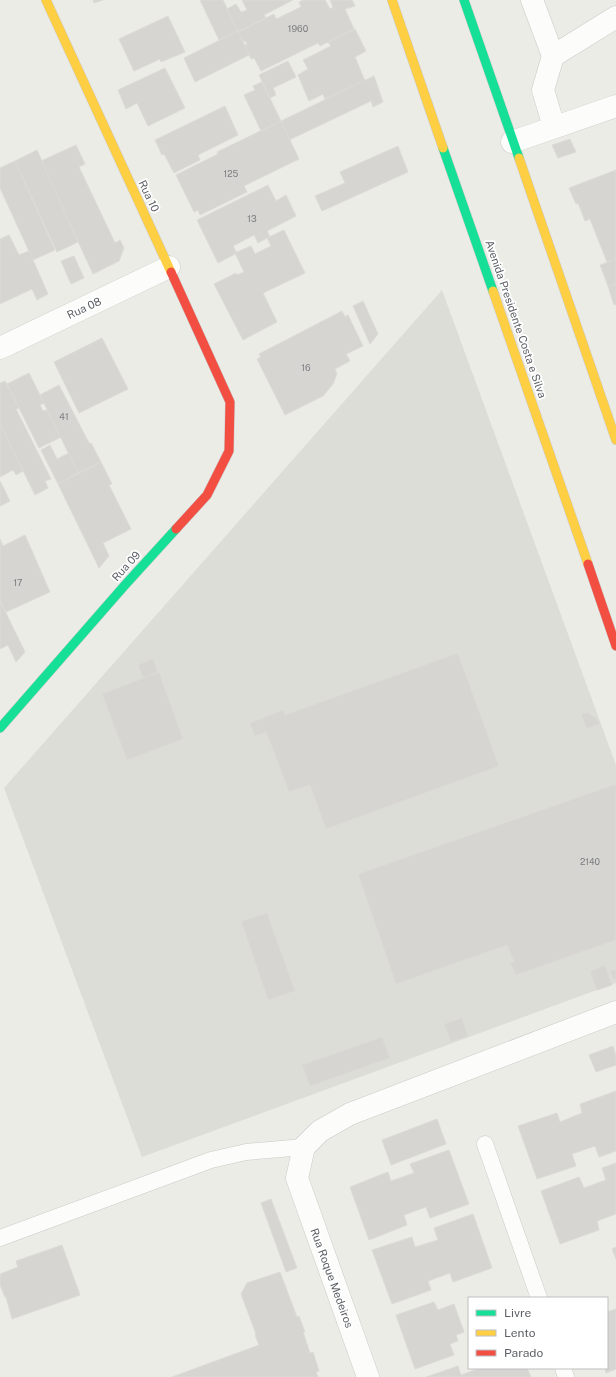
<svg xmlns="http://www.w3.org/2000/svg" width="616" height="1377" font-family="'Public Sans',sans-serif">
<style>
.industrial{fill:#ddddd8}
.building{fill:#d6d5d2;stroke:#dcdbd6}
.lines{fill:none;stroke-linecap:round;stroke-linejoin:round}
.lane-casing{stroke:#c9c9c7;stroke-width:17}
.street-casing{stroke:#c9c9c7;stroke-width:23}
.fast-casing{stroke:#c9c9c9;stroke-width:10}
.slow-casing{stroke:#c9c9c9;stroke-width:10}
.jam-casing{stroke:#c9c9c9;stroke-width:10}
.lane{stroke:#fcfcfb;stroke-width:16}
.street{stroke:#fcfcfb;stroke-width:22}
.fast{stroke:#16e098;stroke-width:9}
.slow{stroke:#ffcf43;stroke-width:9}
.jam{stroke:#f24e42;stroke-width:9}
.labels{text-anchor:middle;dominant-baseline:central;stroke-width:3.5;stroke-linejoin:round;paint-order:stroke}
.number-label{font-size:9px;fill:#7b7d81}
.street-label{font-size:11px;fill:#5c5f65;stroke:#fff}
</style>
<rect width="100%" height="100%" fill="#ecece7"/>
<!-- industrial -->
<polygon class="industrial" points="442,290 616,765 616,983 142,1157 4,788"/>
<!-- building -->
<g class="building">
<polygon points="93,0 103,0 94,3"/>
<polygon points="200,0 223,0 238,31 219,40"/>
<polygon points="242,0 293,0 264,15 266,18 238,32 227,9 236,4 241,12 247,10"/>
<polygon points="303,0 325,0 330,9 333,7 330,0 352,0 355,6 345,9 354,29 320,46 318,43 261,71 254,58 251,59 244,45 247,44 246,41 244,42 238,32 274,14 276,19 301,7 299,2"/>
<polygon points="168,16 185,52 161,62 160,59 134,71 119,39"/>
<polygon points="355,29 366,51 355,57 365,81 325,99 323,94 309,101 298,75 308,69 303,60 331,46 328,42"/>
<polygon points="238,31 249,55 195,82 184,58"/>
<polygon points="288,61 296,77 273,88 276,95 270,98 259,75"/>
<polygon points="165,68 185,108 148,126 137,103 126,109 118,90"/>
<polygon points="374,76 383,102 373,107 371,101 289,140 281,121"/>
<polygon points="262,82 281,121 261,131 244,95 255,90 253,86"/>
<polygon points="225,106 238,135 198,155 200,160 174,173 164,154 162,155 155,140"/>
<polygon points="281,121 299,159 244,186 247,192 200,215 198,210 194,212 176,175 218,154 217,152"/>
<polygon points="570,139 576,152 558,158 552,145"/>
<polygon points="76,145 85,164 79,167 115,243 120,240 124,248 119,261 93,274 41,161"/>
<polygon points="398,146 408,172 322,211 315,196 345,183 340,172"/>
<polygon points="37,150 78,242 57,252 15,161"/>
<polygon points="15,161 55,250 33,260 0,188 0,168"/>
<polygon points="616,170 616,259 607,262 590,219 585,221 578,203 576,204 569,188"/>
<polygon points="268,185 276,201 286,195 296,216 267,231 270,237 267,238 258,243 254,235 233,246 237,253 218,263 197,220"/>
<polygon points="284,230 305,273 263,293 277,322 243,340 214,284 236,273 237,275 244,272 235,253 251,246 255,254 271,246 267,238"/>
<polygon points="9,235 19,255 29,251 48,294 37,300 32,289 0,304 0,239"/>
<polygon points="74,256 84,278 71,284 61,261"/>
<polygon points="616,259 616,284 608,286 600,265"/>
<polygon points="616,284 616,304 614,305 608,286"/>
<polygon points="363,301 378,334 370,344 353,306"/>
<polygon points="342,311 345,317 348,315 363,346 346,354 350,361 335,369 337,374 333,384 323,396 285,415 257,359 261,357 259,354"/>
<polygon points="102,338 128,389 79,413 54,362"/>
<polygon points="29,373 44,403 40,405 43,411 47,410 61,437 39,448 7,384"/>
<polygon points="5,381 19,408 16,409 51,479 45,481 48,488 35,495 0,424 0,383"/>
<polygon points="59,385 89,443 91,443 101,462 78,473 40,395"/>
<polygon points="0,424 23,471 16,475 13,470 0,477"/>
<polygon points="50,445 57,459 69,453 78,473 58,484 41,450"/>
<polygon points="101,462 112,484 109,485 131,529 103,543 109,556 99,568 58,484"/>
<polygon points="0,481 10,501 0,506"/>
<polygon points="25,535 50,592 6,612 0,600 0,539 3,546"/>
<polygon points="0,603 1,603 25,652 16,662 8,645 0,649"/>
<polygon points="458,653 499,766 326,829 310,785 289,792 266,732 255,736 250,723 283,710 285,715"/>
<polygon points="153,659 158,672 143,678 138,665"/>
<polygon points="159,672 183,739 127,760 102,694"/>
<polygon points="588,713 596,718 600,723 587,729 581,714"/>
<polygon points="616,784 616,940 516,975 510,963 514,962 507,945 396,984 358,874"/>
<polygon points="267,913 295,991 268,1000 241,921"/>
<polygon points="605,965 612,985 597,990 590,972"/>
<polygon points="616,969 616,979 614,980 610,971"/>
<polygon points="462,1018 468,1036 451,1042 444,1024"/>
<polygon points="382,1037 390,1058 310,1086 302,1065"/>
<polygon points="613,1046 616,1056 616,1065 596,1072 589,1055"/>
<polygon points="616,1091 616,1151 599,1157 595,1146 572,1154 576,1166 537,1179 518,1126 557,1113 560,1122 582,1113 580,1104"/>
<polygon points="437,1119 446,1144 391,1165 382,1140"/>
<polygon points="449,1150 469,1204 430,1218 426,1207 404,1215 407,1225 369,1240 350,1187 388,1172 391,1181 414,1173 410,1164"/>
<polygon points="616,1163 616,1214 597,1221 599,1230 560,1244 541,1191 579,1177 584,1188 606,1180 602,1168"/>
<polygon points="271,1199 297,1268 286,1272 261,1203"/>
<polygon points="473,1214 492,1268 453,1282 450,1273 428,1281 431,1290 392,1304 372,1250 412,1237 415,1247 438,1240 434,1228"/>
<polygon points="62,1245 80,1295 12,1319 6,1297 5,1297 0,1285 0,1274 18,1267 16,1261"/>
<polygon points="616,1247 616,1259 612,1249"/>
<polygon points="280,1272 297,1317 299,1316 305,1332 303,1332 310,1353 313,1352 319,1371 316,1372 318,1377 172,1377 259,1345 255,1335 256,1334 241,1294 247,1283"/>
<polygon points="434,1302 438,1310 454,1304 464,1332 456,1335 458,1341 450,1344 454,1355 415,1369 396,1315"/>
<polygon points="616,1309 616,1369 606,1373 605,1368 607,1368 607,1312"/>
<polygon points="458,1366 461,1375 480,1368 527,1368 531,1377 426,1377"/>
</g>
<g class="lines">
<!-- lane casing -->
<g class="lane-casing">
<g id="lane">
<polyline points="485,1144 539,1298"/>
<polyline points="0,1238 211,1160 246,1152 304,1147"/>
<polyline points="563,1368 566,1377"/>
</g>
</g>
<!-- street casing -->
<g class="street-casing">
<g id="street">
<polyline points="532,0 553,56 543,90 554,127"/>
<polyline points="553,56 616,17"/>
<polyline points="512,142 616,106"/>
<polyline points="0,348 169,267"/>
<polyline points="368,1377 297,1178 304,1147 320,1131 350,1114 616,1012"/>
</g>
</g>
<!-- fast casing -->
<g class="fast-casing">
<g id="fast">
<polyline points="464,0 519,158"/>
<polyline points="443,148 493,291"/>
<polyline points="0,728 125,585 176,529"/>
</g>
</g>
<!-- slow casing -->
<g class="slow-casing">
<g id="slow">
<polyline points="46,0 171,272"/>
<polyline points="392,0 443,148"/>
<polyline points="519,158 616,440"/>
<polyline points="493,291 588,564"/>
</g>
</g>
<!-- jam casing -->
<g class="jam-casing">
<g id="jam">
<polyline points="171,272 230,402 229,451 207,495 176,529"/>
<polyline points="588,564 616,646"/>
</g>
</g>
<!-- lane -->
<use href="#lane" class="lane"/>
<!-- street -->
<use href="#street" class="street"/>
<!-- fast -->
<use href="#fast" class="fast"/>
<!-- slow -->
<use href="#slow" class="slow"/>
<!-- jam -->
<use href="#jam" class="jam"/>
</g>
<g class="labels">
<!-- number labels -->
<g class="number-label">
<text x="298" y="28">1960</text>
<text x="231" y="173">125</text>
<text x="252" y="218">13</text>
<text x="306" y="367">16</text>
<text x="64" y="416">41</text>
<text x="18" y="582">17</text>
<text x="590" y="861">2140</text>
</g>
<!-- street labels -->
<g class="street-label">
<text transform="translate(149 196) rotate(65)">Rua 10</text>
<text transform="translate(84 308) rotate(-25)">Rua 08</text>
<text transform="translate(516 319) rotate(71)">Avenida Presidente Costa e Silva</text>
<text transform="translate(126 566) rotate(-48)">Rua 09</text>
<text transform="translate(332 1278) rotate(70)">Rua Roque Medeiros</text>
</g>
</g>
<!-- legend -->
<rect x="468" y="1297" width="140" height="72" fill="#ffffff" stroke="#bebfc1"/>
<rect x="476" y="1310" width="20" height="6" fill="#16e098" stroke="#bebfc1"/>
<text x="504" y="1317" font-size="12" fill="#5c5f65">Livre</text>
<rect x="476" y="1330" width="20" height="6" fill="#ffcf43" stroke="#bebfc1"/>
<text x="504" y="1337" font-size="12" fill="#5c5f65">Lento</text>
<rect x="476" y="1350" width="20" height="6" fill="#f24e42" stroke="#bebfc1"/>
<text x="504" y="1357" font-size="12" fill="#5c5f65">Parado</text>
</svg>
